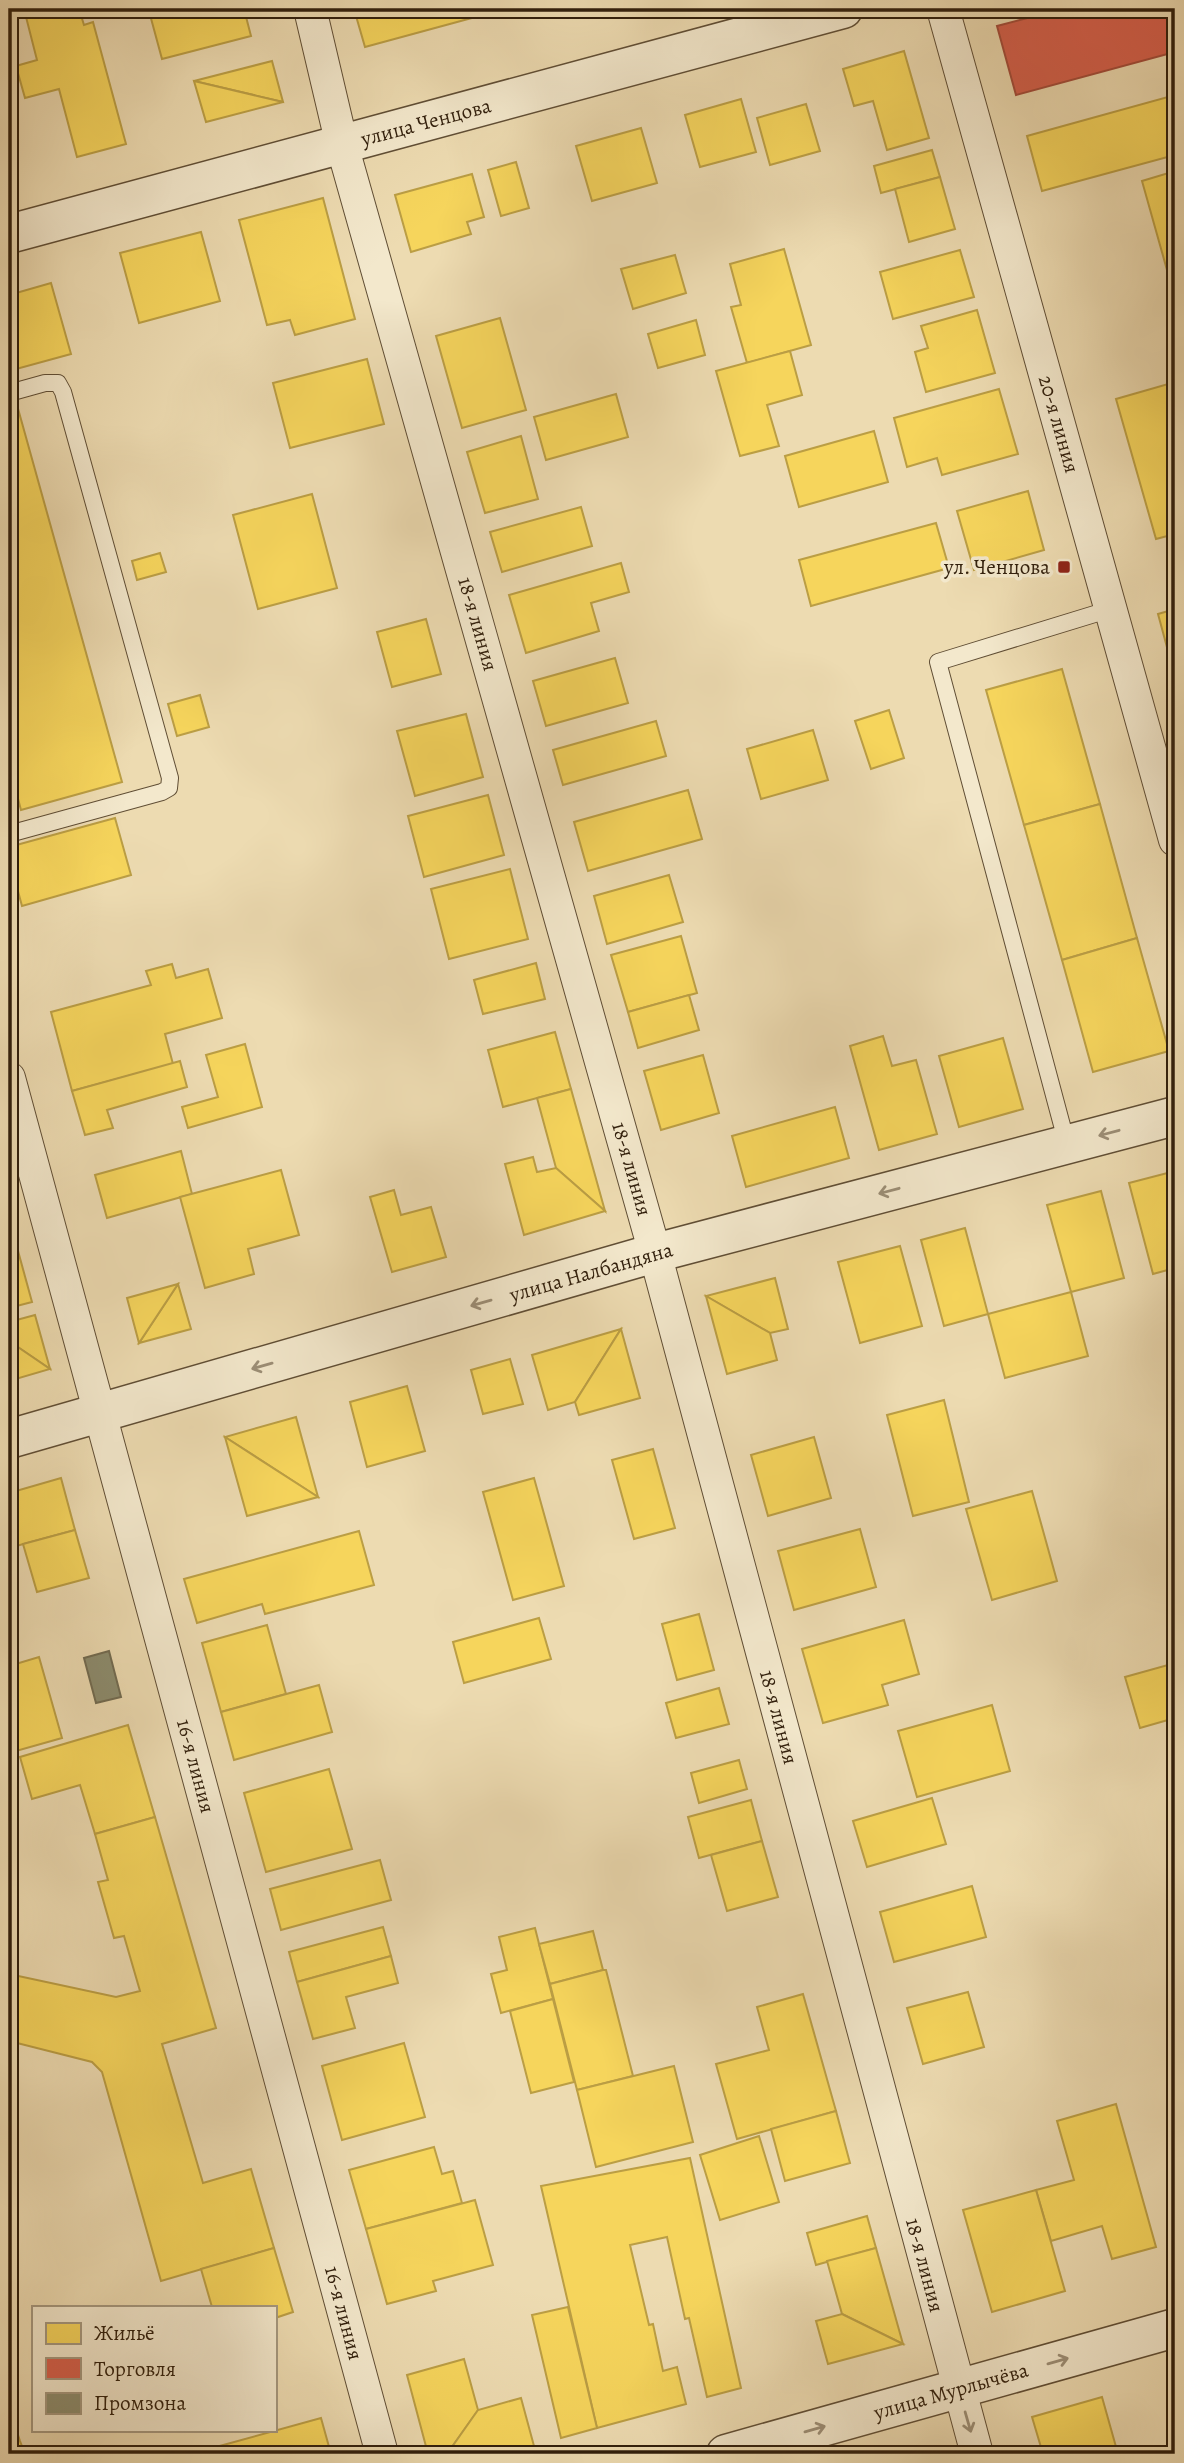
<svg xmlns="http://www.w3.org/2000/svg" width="1184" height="2463" font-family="Alegreya,serif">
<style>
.homes{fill:#f6d55c;stroke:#bb9e44;stroke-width:2}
.shops{fill:#d6604d;stroke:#a44c3a;stroke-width:2}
.industry{fill:#8c8c6e;stroke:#716b51;stroke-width:2}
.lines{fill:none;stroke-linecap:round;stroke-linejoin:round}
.service-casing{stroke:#604e35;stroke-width:18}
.minor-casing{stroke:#604e35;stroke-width:34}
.tertiary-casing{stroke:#604e35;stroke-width:41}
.service{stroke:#f3e8cc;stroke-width:16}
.minor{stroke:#f3e8cc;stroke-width:32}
.tertiary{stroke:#f3e8cc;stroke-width:38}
.oneway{stroke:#9c8e76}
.poi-dot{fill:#8f2418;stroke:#f3e8cc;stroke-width:2.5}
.labels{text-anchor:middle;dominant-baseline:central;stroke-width:7;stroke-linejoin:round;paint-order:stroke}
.street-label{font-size:21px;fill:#311f0c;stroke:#f3e8cc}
.poi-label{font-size:21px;fill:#311f0c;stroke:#f3e8cc;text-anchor:end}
</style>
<rect width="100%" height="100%" fill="#eddbb1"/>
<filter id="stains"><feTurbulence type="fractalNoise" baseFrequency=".00286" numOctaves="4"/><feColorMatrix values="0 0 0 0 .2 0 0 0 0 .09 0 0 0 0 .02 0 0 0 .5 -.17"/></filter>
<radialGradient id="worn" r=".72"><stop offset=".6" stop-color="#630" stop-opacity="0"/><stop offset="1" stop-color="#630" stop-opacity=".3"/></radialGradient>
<!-- homes -->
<g class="homes">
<polygon points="24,9 79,9 84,25 93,22 126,144 77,157 59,89 25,98 16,66 37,60"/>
<polygon points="157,9 244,9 251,36 162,59 149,11"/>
<polygon points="354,9 505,9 365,47"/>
<polygon points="904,51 929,138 887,150 873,101 854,106 843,69"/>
<polygon points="272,61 283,102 194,81"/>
<polygon points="194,81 283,102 206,122"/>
<polygon points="1175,95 1175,155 1042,191 1027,136"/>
<polygon points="741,99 756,152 700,167 685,115"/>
<polygon points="806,104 820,151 770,165 757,118"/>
<polygon points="641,128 657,183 592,201 576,146"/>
<polygon points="932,150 940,177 881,193 874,166"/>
<polygon points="516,162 529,208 501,216 488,170"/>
<polygon points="1175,171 1175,268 1167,270 1142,181"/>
<polygon points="472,174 484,217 467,222 471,234 411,252 395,195"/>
<polygon points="940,177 955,229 909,242 895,189"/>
<polygon points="323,198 355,319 295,335 290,320 267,325 239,220"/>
<polygon points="201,232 220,301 139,323 120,253"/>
<polygon points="784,249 811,345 747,363 731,307 741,305 730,264"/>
<polygon points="960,250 974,297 893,319 880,272"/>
<polygon points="675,255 686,293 633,309 621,269"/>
<polygon points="51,283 71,354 9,371 9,295"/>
<polygon points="977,310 995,373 926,392 915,352 928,348 921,326"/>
<polygon points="500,318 526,410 462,428 436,336"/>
<polygon points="696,320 705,355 658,368 648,334"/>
<polygon points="790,351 802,395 767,405 779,446 740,456 716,371"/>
<polygon points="367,359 384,424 290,448 273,383"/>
<polygon points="1175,382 1175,534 1156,539 1116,399"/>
<polygon points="999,389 1018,454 942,475 937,458 907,467 894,418"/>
<polygon points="616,394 628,437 546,460 534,417"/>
<polygon points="17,405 122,782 21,810 9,765 9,407"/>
<polygon points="874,431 888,482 799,507 785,456"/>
<polygon points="521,436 538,499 485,513 467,452"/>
<polygon points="1028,491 1044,550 974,570 957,511"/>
<polygon points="312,494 337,588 258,609 233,515"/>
<polygon points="581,507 592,546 502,572 490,532"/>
<polygon points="936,523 949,568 811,606 799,560"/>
<polygon points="160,553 166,572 137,580 132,561"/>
<polygon points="621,563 629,592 591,603 599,631 526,653 509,595"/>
<polygon points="1175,609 1175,677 1158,614"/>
<polygon points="426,619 441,674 392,687 377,632"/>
<polygon points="615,658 628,703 546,726 533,681"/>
<polygon points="1062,669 1100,804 1024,825 986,690"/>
<polygon points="200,695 209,727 177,736 168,704"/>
<polygon points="889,710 904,758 871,769 855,721"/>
<polygon points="466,714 483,777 415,796 397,731"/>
<polygon points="656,721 666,756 563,785 553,750"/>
<polygon points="813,730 828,780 761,799 747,749"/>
<polygon points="688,790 702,839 588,871 574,822"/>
<polygon points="488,795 504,855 424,877 408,816"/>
<polygon points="1100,804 1137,938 1062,960 1024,825"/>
<polygon points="115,818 131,875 22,906 9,858 9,847"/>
<polygon points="510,869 528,939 449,959 431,889"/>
<polygon points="669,875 683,922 607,944 594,896"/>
<polygon points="681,936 697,993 628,1012 611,955"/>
<polygon points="1137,938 1169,1051 1093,1072 1062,960"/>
<polygon points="536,963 545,999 483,1014 474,980"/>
<polygon points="172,964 176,978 208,969 222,1018 165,1034 173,1064 72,1091 51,1012 151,985 146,971"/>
<polygon points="689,995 699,1030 638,1048 628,1012"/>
<polygon points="555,1032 571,1089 503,1107 488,1050"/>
<polygon points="883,1036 892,1066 916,1060 937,1134 879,1150 850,1046"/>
<polygon points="1003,1038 1023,1109 959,1127 939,1056"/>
<polygon points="245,1044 262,1107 188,1128 182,1107 218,1097 206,1055"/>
<polygon points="703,1055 719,1113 661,1130 644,1071"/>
<polygon points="180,1061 187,1087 107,1110 113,1128 85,1135 72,1091"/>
<polygon points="571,1089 605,1211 556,1168 537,1098"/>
<polygon points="835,1107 849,1158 746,1187 732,1136"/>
<polygon points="181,1151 192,1194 107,1218 95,1175"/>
<polygon points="533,1157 537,1172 556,1168 605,1211 524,1235 505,1164"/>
<polygon points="281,1170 299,1235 248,1249 254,1274 205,1288 180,1197"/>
<polygon points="1175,1171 1175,1268 1153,1274 1129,1183"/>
<polygon points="394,1190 401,1215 431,1207 446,1257 392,1272 370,1197"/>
<polygon points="1101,1191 1124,1278 1071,1292 1047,1205"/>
<polygon points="9,1218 32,1302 9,1308"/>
<polygon points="965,1228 988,1314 944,1326 921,1240"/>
<polygon points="900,1246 922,1326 860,1343 838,1262"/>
<polygon points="775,1278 788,1329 770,1333 706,1296"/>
<polygon points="178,1284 191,1329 139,1343"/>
<polygon points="178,1284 139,1343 127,1298"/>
<polygon points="1071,1292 1088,1356 1005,1378 988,1314"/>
<polygon points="706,1296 770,1333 777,1360 727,1374"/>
<polygon points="35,1315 50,1369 9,1341 9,1322"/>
<polygon points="621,1329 575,1402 548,1410 532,1355"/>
<polygon points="621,1329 640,1398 579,1415 575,1402"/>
<polygon points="9,1341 50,1369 9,1381"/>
<polygon points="510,1359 523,1404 483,1414 471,1370"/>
<polygon points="407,1386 425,1451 367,1467 350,1402"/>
<polygon points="944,1400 969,1502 913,1516 887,1415"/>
<polygon points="296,1417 318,1497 225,1437"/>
<polygon points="225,1437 318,1497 247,1516"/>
<polygon points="814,1437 831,1498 768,1516 751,1455"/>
<polygon points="653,1449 675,1528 634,1539 612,1460"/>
<polygon points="61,1478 75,1530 9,1548 9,1493"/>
<polygon points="534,1478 564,1586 513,1600 483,1492"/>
<polygon points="1032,1491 1057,1581 992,1600 966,1509"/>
<polygon points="860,1529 876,1587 794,1610 778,1551"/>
<polygon points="75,1530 89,1578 37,1592 23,1544"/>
<polygon points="359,1531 374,1585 265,1614 262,1604 197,1623 184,1579"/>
<polygon points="699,1614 714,1670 677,1680 662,1624"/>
<polygon points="539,1618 551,1659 464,1683 453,1642"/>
<polygon points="904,1620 919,1674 882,1685 888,1705 823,1723 802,1649"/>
<polygon points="267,1625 286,1694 221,1712 202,1643"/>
<polygon points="39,1657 62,1738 9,1753 9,1666"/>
<polygon points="1175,1663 1175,1718 1140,1728 1125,1677"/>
<polygon points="319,1685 332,1732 234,1760 221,1712"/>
<polygon points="719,1688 729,1724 676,1738 666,1703"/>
<polygon points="992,1705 1010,1771 917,1797 898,1731"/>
<polygon points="128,1725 155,1817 95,1834 80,1785 32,1799 20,1757"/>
<polygon points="739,1760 747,1789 699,1803 691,1773"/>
<polygon points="329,1769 352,1849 266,1872 244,1793"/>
<polygon points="932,1798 946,1844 867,1867 853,1821"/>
<polygon points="751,1800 762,1841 699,1858 688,1817"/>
<polygon points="155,1817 216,2028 162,2044 203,2183 251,2169 274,2248 161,2281 102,2072 92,2062 9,2041 9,1974 116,1997 140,1991 124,1936 114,1938 98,1882 108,1880 95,1834"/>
<polygon points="762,1841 778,1897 727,1911 711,1855"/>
<polygon points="380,1860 391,1900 281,1930 270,1889"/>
<polygon points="972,1886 986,1937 894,1962 880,1912"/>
<polygon points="383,1927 391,1956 297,1982 289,1952"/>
<polygon points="535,1928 553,1999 501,2013 491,1974 507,1970 499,1937"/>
<polygon points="593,1931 603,1970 550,1984 539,1944"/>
<polygon points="391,1956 398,1983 346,1997 355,2028 313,2039 297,1982"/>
<polygon points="603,1970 606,1970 633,2076 577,2090 550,1984"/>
<polygon points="968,1992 984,2047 923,2064 907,2008"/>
<polygon points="803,1994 836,2111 737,2139 716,2064 769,2050 757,2007"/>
<polygon points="553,1999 574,2082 531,2093 510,2011"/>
<polygon points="404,2043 425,2117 342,2140 322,2066"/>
<polygon points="674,2066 693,2142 596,2167 577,2090"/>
<polygon points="1116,2104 1156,2247 1112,2259 1102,2226 1051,2241 1036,2190 1074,2180 1057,2121"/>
<polygon points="836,2111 850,2163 785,2181 771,2129"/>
<polygon points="759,2136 779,2202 720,2220 700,2155"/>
<polygon points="434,2147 442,2174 453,2171 462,2203 366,2229 349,2170"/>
<polygon points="690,2158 741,2388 707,2397 689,2318 685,2319 667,2237 630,2245 649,2325 653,2324 663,2371 677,2367 686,2404 597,2428 541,2186"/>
<polygon points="1036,2190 1065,2291 992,2312 963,2210"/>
<polygon points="475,2200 493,2265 433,2281 436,2291 387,2304 366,2229"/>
<polygon points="867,2216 876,2248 816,2265 807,2233"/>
<polygon points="274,2248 293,2312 275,2318 275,2307 212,2307 201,2269"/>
<polygon points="876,2248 903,2344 842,2314 827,2261"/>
<polygon points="568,2307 597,2428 561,2438 532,2315"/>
<polygon points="842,2314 903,2344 828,2364 816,2321"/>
<polygon points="464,2359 478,2410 447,2454 428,2454 407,2375"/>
<polygon points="1102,2397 1118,2454 1043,2454 1032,2417"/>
<polygon points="521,2398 534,2446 503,2454 447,2454 478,2410"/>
<polygon points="9,2408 20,2441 25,2454 9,2454"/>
<polygon points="321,2418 331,2454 218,2454 216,2447"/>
</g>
<!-- shops -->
<polygon class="shops" points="1062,9 1175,9 1175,52 1016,95 997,26"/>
<!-- industry -->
<polygon class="industry" points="109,1651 121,1697 96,1703 84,1658"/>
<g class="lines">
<!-- service casing -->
<g class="service-casing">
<g id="service">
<polyline points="9,393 45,383 58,383 63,392 170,778 169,788 162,792 9,834"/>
<polyline points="1067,1144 938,662 1111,609"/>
</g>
</g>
<!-- minor casing -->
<g class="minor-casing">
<g id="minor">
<polyline points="310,9 342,145 655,1253 977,2454"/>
<polyline points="943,9 1175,840"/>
<polyline points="9,1078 382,2454"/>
</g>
</g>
<!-- tertiary casing -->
<g class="tertiary-casing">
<g id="tertiary">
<polyline points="9,234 843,9"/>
<polyline points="9,1439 655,1253 1175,1116"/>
<polyline points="726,2454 1175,2328"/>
</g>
</g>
<!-- service -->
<use href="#service" class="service"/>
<!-- minor -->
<use href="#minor" class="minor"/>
<!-- tertiary -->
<use href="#tertiary" class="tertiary"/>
</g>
<!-- one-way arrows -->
<defs><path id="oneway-shaft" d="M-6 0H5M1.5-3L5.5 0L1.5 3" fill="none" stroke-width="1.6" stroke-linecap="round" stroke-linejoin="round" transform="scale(1.75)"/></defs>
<g class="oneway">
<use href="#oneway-shaft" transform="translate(1109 1133) rotate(165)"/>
<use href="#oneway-shaft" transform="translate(889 1191) rotate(165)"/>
<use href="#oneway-shaft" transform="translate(481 1303) rotate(164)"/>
<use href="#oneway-shaft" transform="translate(262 1366) rotate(164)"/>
<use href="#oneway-shaft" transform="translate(1058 2361) rotate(-16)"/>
<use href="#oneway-shaft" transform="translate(968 2422) rotate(74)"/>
<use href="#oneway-shaft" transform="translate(815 2429) rotate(-16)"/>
</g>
<!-- markers -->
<rect class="poi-dot" x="1057" y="560" width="14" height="14" rx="3.5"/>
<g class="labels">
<!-- street labels -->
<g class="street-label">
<text transform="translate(426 122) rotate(-15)">улица Ченцова</text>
<text transform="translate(1059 424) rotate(74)">20-я линия</text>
<text transform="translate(478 624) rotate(74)">18-я линия</text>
<text transform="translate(632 1169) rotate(74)">18-я линия</text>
<text transform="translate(591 1272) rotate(-16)">улица Налбандяна</text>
<text transform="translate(779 1717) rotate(75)">18-я линия</text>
<text transform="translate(196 1766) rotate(75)">16-я линия</text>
<text transform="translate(925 2265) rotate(75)">18-я линия</text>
<text transform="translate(344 2313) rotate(75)">16-я линия</text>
<text transform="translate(951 2391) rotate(-16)">улица Мурлычёва</text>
</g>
<!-- poi labels -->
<g class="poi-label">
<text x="1050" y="567">ул. Ченцова</text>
</g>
</g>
<!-- margin -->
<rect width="1184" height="2463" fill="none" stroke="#eddbb1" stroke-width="35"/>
<rect x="10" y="10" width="1163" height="2442" fill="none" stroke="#311f0c" stroke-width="3.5"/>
<rect x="18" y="18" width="1149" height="2428" fill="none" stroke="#311f0c" stroke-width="2"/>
<!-- legend -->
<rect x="32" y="2306" width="245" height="126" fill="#f3e8cc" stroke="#a5987f" stroke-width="2"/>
<rect x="46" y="2323" width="35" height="21" fill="#f6d55c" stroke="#a5987f" stroke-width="2"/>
<text x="94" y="2340" font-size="21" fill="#311f0c">Жильё</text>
<rect x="46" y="2358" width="35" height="21" fill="#d6604d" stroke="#a5987f" stroke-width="2"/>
<text x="94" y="2376" font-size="21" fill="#311f0c">Торговля</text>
<rect x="46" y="2393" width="35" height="21" fill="#8c8c6e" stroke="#a5987f" stroke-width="2"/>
<text x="94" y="2410" font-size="21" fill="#311f0c">Промзона</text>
<rect width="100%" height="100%" filter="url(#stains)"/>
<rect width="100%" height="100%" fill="url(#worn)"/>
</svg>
